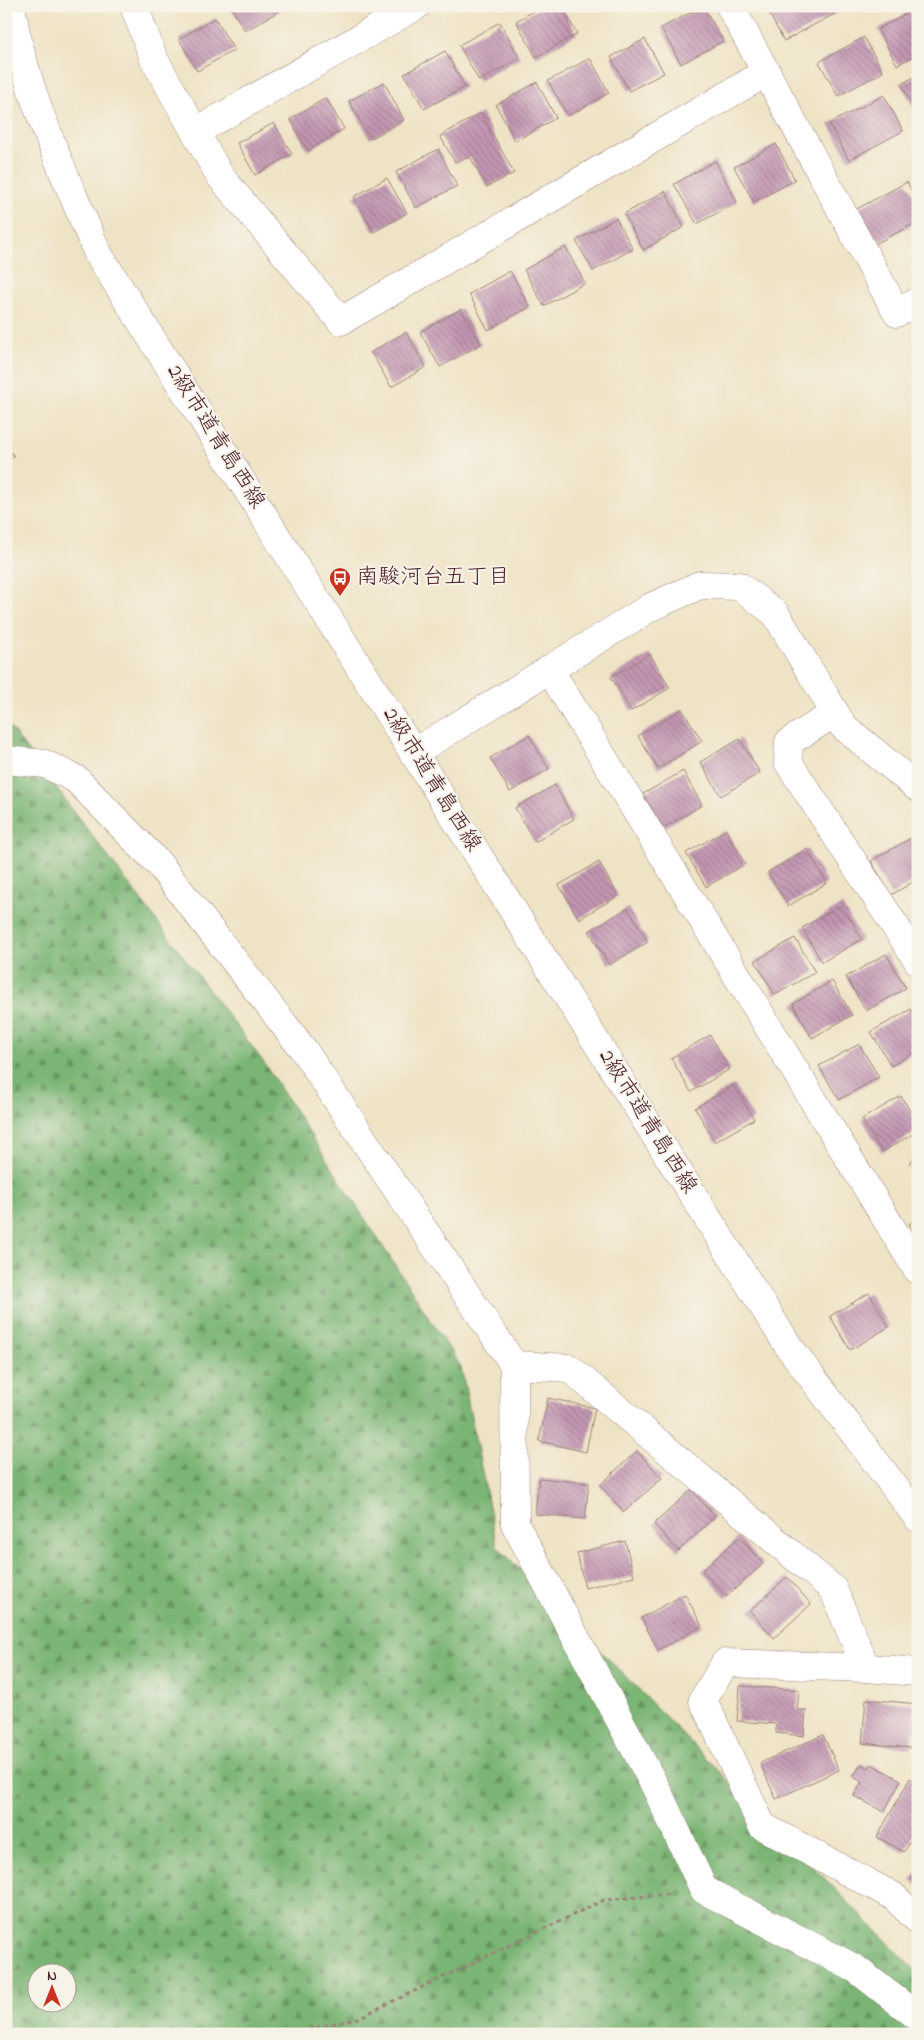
<svg xmlns="http://www.w3.org/2000/svg" width="924" height="2040" font-family="'Indie Flower','Klee One',sans-serif">
<style>
.forest{fill:url(#forest-firs);stroke:#626a50;fill-rule:evenodd}
.building{fill:url(#building-back-hatch)}
.lines{fill:none;stroke-linecap:round;stroke-linejoin:round}
.minor-casing{stroke:#9c8178;stroke-width:29}
.tertiary-casing{stroke:#9c8178;stroke-width:29}
.path{stroke:#9c8178;stroke-width:3;stroke-dasharray:4 4;stroke-linecap:butt}
.minor{stroke:#fff;stroke-width:28}
.tertiary{stroke:#fff;stroke-width:28}
.labels{text-anchor:middle;dominant-baseline:central;stroke-width:4;stroke-linejoin:round;paint-order:stroke}
.street-label{font-size:22px;fill:#4a1f2b;stroke:#f7f3e8}
.poi-label{font-size:22px;fill:#4a1f2b;stroke:#f7f3e8;text-anchor:start}
</style>
<defs>
<pattern id="forest-firs" width="22" height="20" patternUnits="userSpaceOnUse" patternTransform="scale(1.25)"><rect width="22" height="20" fill="#7ab574"/><path d="M5 1l3.5 6h-7zM16 11l3.5 6h-7z" fill="#66935f"/></pattern>
<pattern id="building-back-hatch" width="6" height="6" patternUnits="userSpaceOnUse" patternTransform="scale(1.25)"><rect width="6" height="6" fill="#c296b2"/><path d="M-1 5l2 2M0 0l6 6M5-1l2 2" fill="none" stroke="#a07a91"/></pattern>
</defs>
<rect width="100%" height="100%" fill="#f7f3e8"/>
<filter id="ink" filterUnits="userSpaceOnUse"><feTurbulence type="fractalNoise" baseFrequency=".02" numOctaves="2"/><feDisplacementMap in="SourceGraphic" scale="10" xChannelSelector="R" yChannelSelector="G"/><feConvolveMatrix kernelMatrix="1 2 1 2 8 2 1 2 1" color-interpolation-filters="sRGB"/></filter>
<filter id="wash" filterUnits="userSpaceOnUse"><feTurbulence type="fractalNoise" baseFrequency=".0096" numOctaves="4" result="noise"/><feDisplacementMap in="SourceGraphic" scale="20" xChannelSelector="R" yChannelSelector="G"/><feGaussianBlur stdDeviation="1.12" result="paint"/><feColorMatrix in="noise" values="0 0 0 0 0 0 0 0 0 0 0 0 0 0 0 0 0 1.4 0 .05"/><feComposite in="paint" operator="in"/></filter>
<g filter="url(#wash)">
<rect width="100%" height="100%" fill="#efe3c5"/>
<!-- forest -->
<path class="forest" d="M 6,722 L 262,1060 L 461,1367 L 497,1546 L 918,1973 L 918,2034 L 6,2034 ZM 38,1972 L 68,1972 L 68,2002 L 38,2002 Z"/>
<g id="blocks">
<!-- building -->
<g class="building">
<polygon points="230,6 279,6 281,10 245,31"/>
<polygon points="543,6 562,6 577,34 536,57 516,21"/>
<polygon points="703,6 723,41 681,64 661,28"/>
<polygon points="765,6 835,6 838,12 784,41"/>
<polygon points="918,7 918,54 897,65 878,29"/>
<polygon points="215,18 234,50 197,71 179,39"/>
<polygon points="500,22 520,58 479,81 459,45"/>
<polygon points="864,37 883,72 838,96 819,62"/>
<polygon points="645,39 664,73 629,91 611,57"/>
<polygon points="445,51 465,87 424,109 404,74"/>
<polygon points="590,58 609,93 568,116 548,81"/>
<polygon points="918,75 918,116 901,84"/>
<polygon points="384,82 404,120 370,139 349,101"/>
<polygon points="537,82 556,118 515,141 496,105"/>
<polygon points="884,95 903,131 849,160 829,124"/>
<polygon points="326,98 344,129 308,151 290,119"/>
<polygon points="481,113 514,173 487,187 470,157 455,162 440,136"/>
<polygon points="274,123 292,154 255,175 237,143"/>
<polygon points="776,144 795,180 754,202 734,167"/>
<polygon points="438,149 457,186 416,208 396,172"/>
<polygon points="715,161 737,202 697,224 674,184"/>
<polygon points="387,178 407,213 374,232 354,197"/>
<polygon points="907,182 918,203 918,222 871,246 853,211"/>
<polygon points="665,191 684,227 643,250 624,214"/>
<polygon points="616,218 633,249 593,271 576,241"/>
<polygon points="565,247 585,283 544,306 524,270"/>
<polygon points="510,271 530,307 488,330 469,294"/>
<polygon points="461,309 481,344 440,367 420,332"/>
<polygon points="406,332 426,367 391,387 371,352"/>
<polygon points="6,447 14,456 6,464"/>
<polygon points="650,654 670,688 631,711 611,677"/>
<polygon points="682,709 702,741 658,769 638,736"/>
<polygon points="529,735 549,769 510,792 490,758"/>
<polygon points="740,739 760,773 721,796 700,762"/>
<polygon points="683,771 702,805 663,828 643,794"/>
<polygon points="555,785 574,819 535,842 515,808"/>
<polygon points="726,830 745,864 706,887 686,853"/>
<polygon points="911,838 918,850 918,879 891,895 871,861"/>
<polygon points="807,849 827,883 788,906 768,872"/>
<polygon points="599,862 618,896 579,919 559,885"/>
<polygon points="842,905 862,939 822,962 802,928"/>
<polygon points="628,908 648,942 609,965 589,931"/>
<polygon points="795,938 815,972 775,995 755,961"/>
<polygon points="886,954 906,988 866,1011 846,977"/>
<polygon points="832,981 852,1015 812,1038 793,1004"/>
<polygon points="911,1009 918,1021 918,1050 891,1066 871,1032"/>
<polygon points="710,1035 730,1069 691,1092 671,1058"/>
<polygon points="859,1044 879,1077 839,1100 819,1066"/>
<polygon points="734,1085 754,1119 715,1142 695,1108"/>
<polygon points="901,1096 918,1124 918,1131 882,1152 862,1119"/>
<polygon points="918,1157 918,1175 910,1162"/>
<polygon points="918,1219 918,1239 909,1224"/>
<polygon points="869,1293 889,1327 850,1350 830,1316"/>
<polygon points="548,1398 595,1408 586,1452 539,1441"/>
<polygon points="637,1451 662,1478 624,1512 600,1485"/>
<polygon points="539,1478 589,1483 585,1519 535,1514"/>
<polygon points="691,1490 715,1517 678,1551 654,1524"/>
<polygon points="739,1537 763,1564 726,1597 702,1571"/>
<polygon points="625,1541 634,1576 585,1588 577,1553"/>
<polygon points="787,1577 811,1604 774,1638 750,1611"/>
<polygon points="685,1594 702,1626 658,1650 641,1618"/>
<polygon points="740,1686 799,1690 797,1710 806,1710 804,1736 776,1733 776,1724 737,1721"/>
<polygon points="866,1699 918,1704 918,1732 913,1731 911,1748 862,1743"/>
<polygon points="823,1735 839,1770 776,1799 760,1763"/>
<polygon points="861,1764 869,1768 871,1764 901,1780 884,1812 854,1796 862,1782 853,1777"/>
<polygon points="910,1778 918,1783 918,1829 904,1852 877,1837"/>
<polygon points="918,1872 918,1886 911,1879"/>
</g>
</g>
</g>
<g filter="url(#ink)">
<use href="#blocks" fill-opacity="0" stroke="#9c8178" stroke-width="1"/>
<g class="lines">
<!-- minor casing -->
<g class="minor-casing">
<g id="minor">
<polyline points="134,6 154,59 220,176 341,321 767,72"/>
<polyline points="730,6 897,313 918,301"/>
<polyline points="195,132 416,6"/>
<polyline points="549,669 918,1271"/>
<polyline points="835,713 789,742 788,762 918,961"/>
<polyline points="413,753 651,607 700,585 739,586 775,613 843,726 918,788"/>
<polyline points="6,760 45,764 76,779 159,864 303,1049 514,1365 515,1524 656,1788 704,1890 856,1969 918,2017"/>
<polyline points="514,1365 569,1368 833,1589 866,1668"/>
<polyline points="918,1672 866,1668 725,1663 703,1700 762,1826 893,1896 918,1920"/>
</g>
</g>
<!-- tertiary casing -->
<g class="tertiary-casing">
<path id="tertiary" d="M 11,6 C 25,93 64,172 97,252 L 789,1347 L 918,1518"/>
</g>
<!-- path -->
<polyline class="path" points="285,2034 356,2019 604,1900 671,1894"/>
<!-- minor -->
<use href="#minor" class="minor"/>
<!-- tertiary -->
<use href="#tertiary" class="tertiary"/>
</g>
</g>
<!-- icons -->
<defs>
<g id="bus-pin" transform="scale(1.125)"><path d="M0 17L-7.5 6A9.5 9.5 0 1 1 7.5 6Z" fill="#c8321e" stroke="#f7f3e8"/><path d="M-5-6H5V4H4V6H2V4H-2V6H-4V4H-5ZM-3.5-4V0h7V-4ZM-3.5 1.2v1.5H-2V1.2ZM2 1.2v1.5H3.5V1.2Z" fill="#fff"/></g>
</defs>
<g fill-rule="evenodd">
<use href="#bus-pin" x="340" y="578"/>
</g>
<g class="labels">
<!-- street labels -->
<g class="street-label">
<text transform="translate(215 437) rotate(58)">2級市道青島西線</text>
<text transform="translate(431 780) rotate(58)">2級市道青島西線</text>
<text transform="translate(647 1122) rotate(58)">2級市道青島西線</text>
</g>
<!-- poi labels -->
<g class="poi-label">
<text x="356" y="578">南駿河台五丁目</text>
</g>
</g>
<!-- margin -->
<rect width="924" height="2040" fill="none" stroke="#f7f3e8" stroke-width="25"/>
<!-- north arrow -->
<g transform="translate(52 1988)"><circle r="24" fill="#f7f3e8" stroke="#b29e9c"/>
<path d="M0-4L9 19L0 12L-9 19Z" fill="#c8321e"/>
<text y="-8" font-size="14" font-weight="bold" text-anchor="middle" fill="#4a1f2b">N</text>
</g>
</svg>
